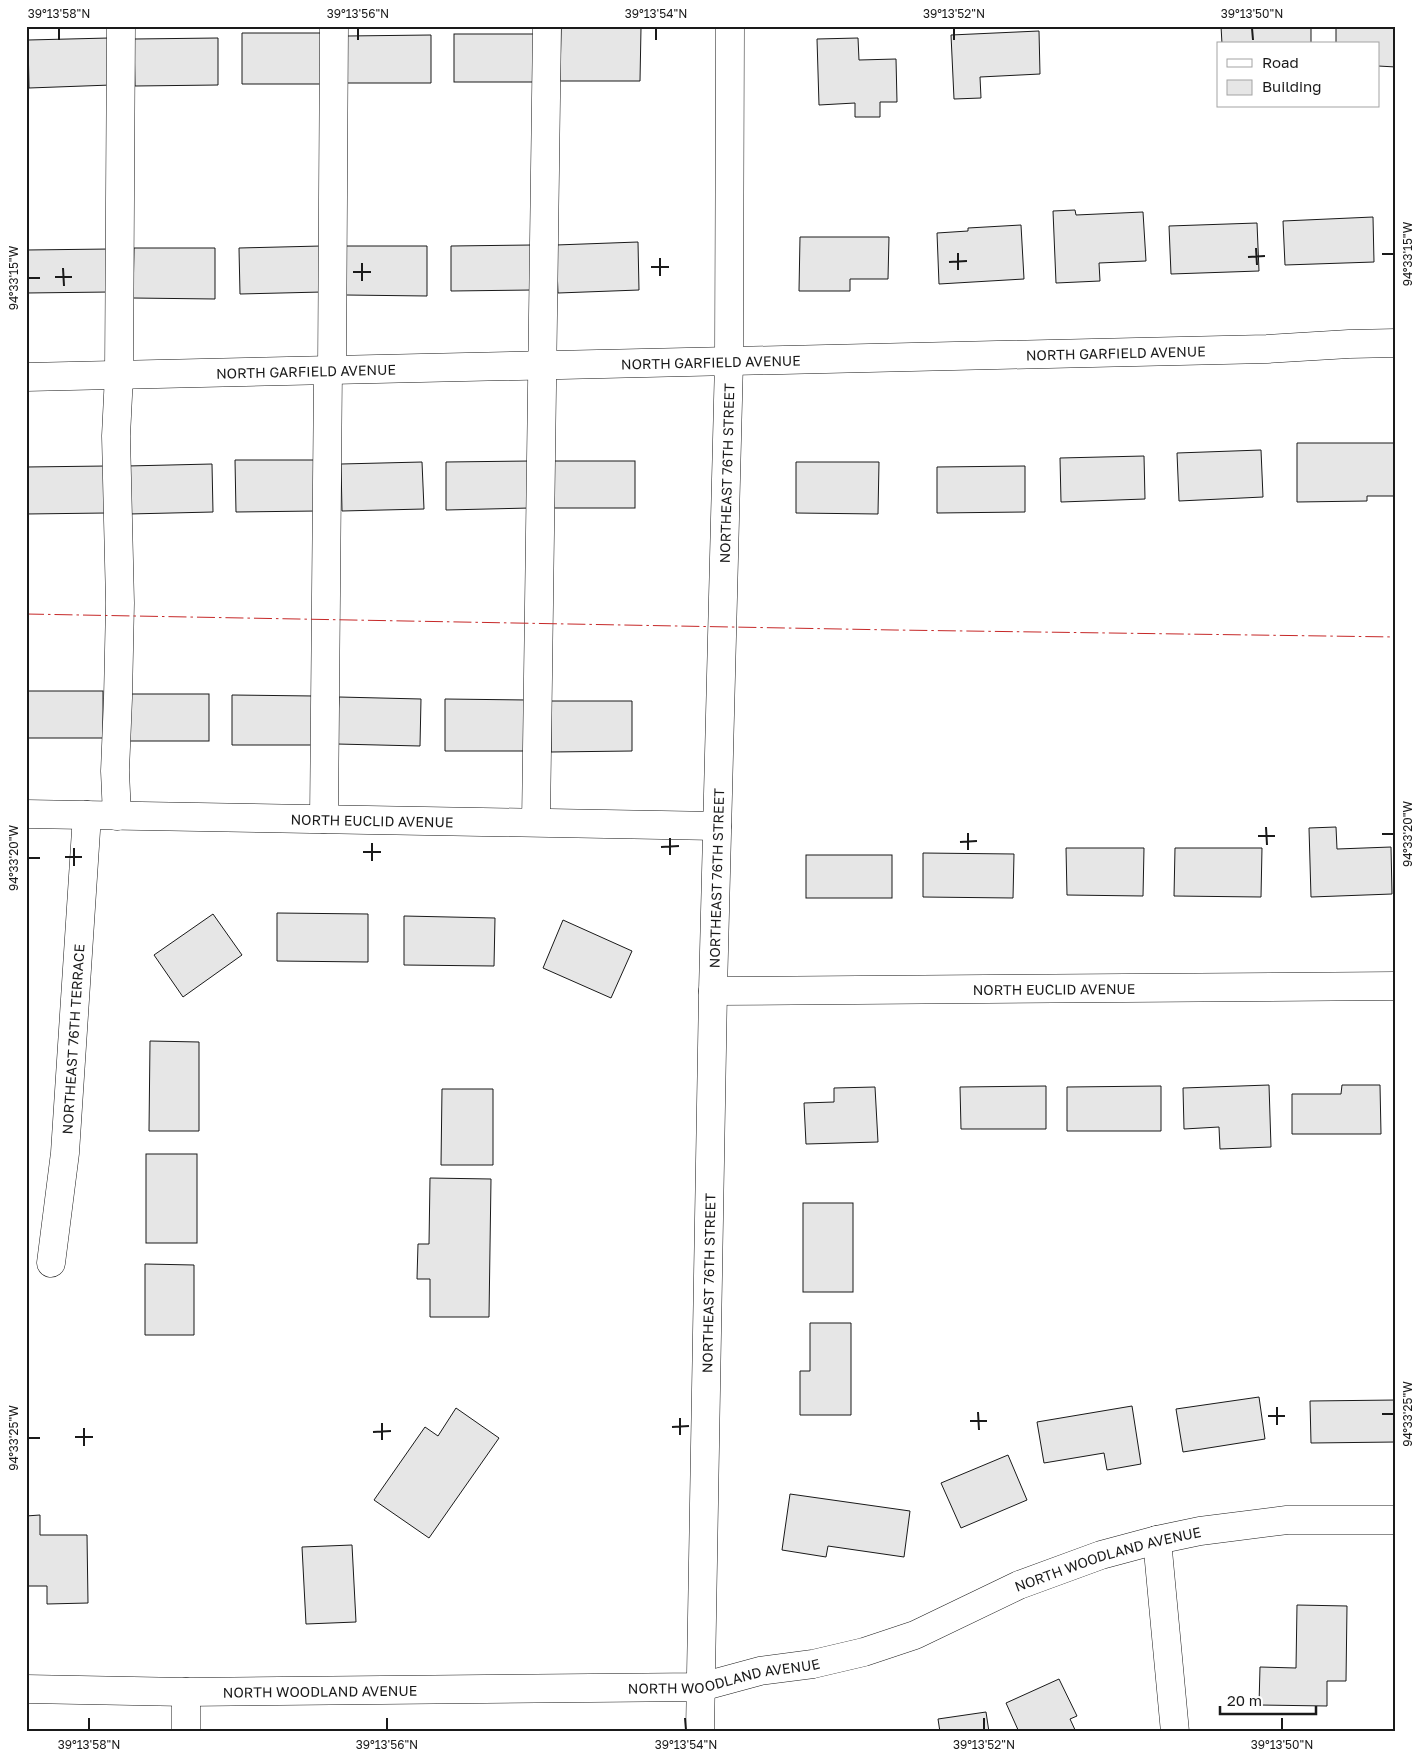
<svg xmlns="http://www.w3.org/2000/svg" width="1422" height="1758" font-family="'Golos Text',sans-serif">
<style>
.building{fill:#e6e6e6;stroke:#1a1a1a}
.lines{fill:none;stroke-linecap:round;stroke-linejoin:round}
.minor-casing{stroke:#1a1a1a;stroke-width:29}
.minor{stroke:#fff;stroke-width:28}
.power{stroke:#c62828;stroke-width:1;stroke-dasharray:18 4 2.5 4;stroke-linecap:butt}
.ticks{fill:none;stroke:#1a1a1a;stroke-width:2}
.labels{text-anchor:middle;dominant-baseline:central;stroke-width:4;stroke-linejoin:round;paint-order:stroke}
.street-label{font-size:14px;fill:#1a1a1a;stroke:#fff}
.neatline{fill:none;stroke:#1a1a1a;stroke-width:2}
.ticks-label{font-size:12px;text-anchor:middle;fill:#1a1a1a}
</style>
<rect width="100%" height="100%" fill="#fff"/>
<!-- building -->
<g class="building">
<polygon points="1221,26 1311,26 1311,44 1222,44"/>
<polygon points="1336,26 1396,26 1396,67 1378,66 1378,44 1336,44"/>
<polygon points="561,28 641,28 640,81 560,81"/>
<polygon points="1039,31 1040,74 980,77 981,98 954,99 951,35"/>
<polygon points="242,33 323,33 324,84 242,84"/>
<rect x="454" y="34" width="82" height="48"/>
<polygon points="431,35 431,83 347,83 347,36"/>
<polygon points="109,38 111,85 29,88 28,40"/>
<polygon points="218,38 218,85 135,86 134,39"/>
<polygon points="858,38 859,60 896,59 897,102 880,102 880,117 855,117 855,103 819,105 817,39"/>
<polygon points="1075,210 1076,215 1143,212 1146,261 1099,263 1100,281 1056,283 1053,211"/>
<polygon points="1373,217 1374,262 1285,265 1283,221"/>
<polygon points="1257,223 1259,271 1171,274 1169,226"/>
<polygon points="1021,225 1024,279 939,284 937,233 968,231 968,228"/>
<polygon points="800,237 889,237 888,279 850,279 850,291 799,291"/>
<polygon points="638,242 639,290 558,293 556,245"/>
<polygon points="532,245 533,290 451,291 451,246"/>
<polygon points="321,246 322,292 240,294 239,248"/>
<polygon points="346,246 427,246 427,296 346,295"/>
<polygon points="134,248 215,248 215,299 133,298"/>
<polygon points="110,249 110,292 26,293 26,250"/>
<polygon points="1297,443 1396,443 1396,496 1367,496 1367,501 1297,502"/>
<polygon points="1261,450 1263,497 1179,501 1177,453"/>
<polygon points="1144,456 1145,499 1061,502 1060,458"/>
<polygon points="235,460 317,460 317,511 236,512"/>
<polygon points="530,461 530,508 446,510 446,462"/>
<rect x="554" y="461" width="81" height="47"/>
<polygon points="422,462 424,509 342,511 341,464"/>
<polygon points="796,462 879,462 878,514 796,513"/>
<polygon points="212,464 213,512 129,514 127,466"/>
<polygon points="106,466 106,513 26,514 26,467"/>
<polygon points="1025,466 1025,512 937,513 937,467"/>
<rect x="26" y="691" width="77" height="47"/>
<rect x="124" y="694" width="85" height="47"/>
<polygon points="232,695 314,696 314,745 232,745"/>
<polygon points="339,697 421,699 420,746 337,744"/>
<polygon points="445,699 527,700 526,751 445,751"/>
<polygon points="551,701 632,701 632,751 551,752"/>
<polygon points="1336,827 1337,849 1391,847 1392,894 1311,897 1309,828"/>
<polygon points="1066,848 1144,848 1143,896 1067,895"/>
<polygon points="1175,848 1262,848 1261,897 1174,896"/>
<polygon points="923,853 1014,854 1013,898 923,897"/>
<rect x="806" y="855" width="86" height="43"/>
<polygon points="277,913 368,914 368,962 277,961"/>
<polygon points="213,914 242,955 183,997 154,955"/>
<polygon points="404,916 495,918 494,966 404,965"/>
<polygon points="563,920 632,951 611,998 543,968"/>
<polygon points="150,1041 199,1042 199,1131 149,1131"/>
<polygon points="1269,1085 1271,1147 1220,1149 1219,1127 1184,1129 1183,1088"/>
<polygon points="1342,1085 1380,1085 1381,1134 1292,1134 1292,1094 1341,1094"/>
<polygon points="1046,1086 1046,1129 961,1129 960,1087"/>
<polygon points="1161,1086 1161,1131 1067,1131 1067,1087"/>
<polygon points="875,1087 878,1142 806,1144 804,1103 834,1102 834,1088"/>
<polygon points="442,1089 493,1089 493,1165 441,1165"/>
<rect x="146" y="1154" width="51" height="89"/>
<polygon points="430,1178 491,1179 489,1317 430,1317 430,1279 417,1279 418,1244 429,1244"/>
<rect x="803" y="1203" width="50" height="89"/>
<polygon points="145,1264 194,1265 194,1335 145,1335"/>
<polygon points="810,1323 851,1323 851,1415 800,1415 800,1371 810,1371"/>
<polygon points="1259,1397 1265,1439 1183,1452 1176,1409"/>
<polygon points="1396,1400 1396,1442 1311,1443 1310,1401"/>
<polygon points="1132,1406 1141,1464 1107,1470 1104,1453 1044,1463 1037,1422"/>
<polygon points="456,1408 499,1438 429,1538 374,1500 425,1427 438,1436"/>
<polygon points="1008,1455 1027,1500 961,1528 941,1483"/>
<polygon points="790,1494 910,1511 904,1557 828,1546 826,1557 782,1550"/>
<polygon points="40,1515 40,1535 87,1535 88,1603 47,1604 47,1586 26,1586 26,1516"/>
<polygon points="352,1545 356,1622 306,1624 302,1547"/>
<polygon points="1297,1605 1347,1606 1346,1681 1327,1681 1327,1706 1259,1705 1260,1667 1296,1668"/>
<polygon points="1059,1679 1077,1716 1070,1719 1076,1732 1019,1732 1006,1703"/>
<polygon points="986,1712 989,1732 940,1732 938,1719"/>
</g>
<g class="lines">
<!-- minor casing -->
<g class="minor-casing">
<g id="minor">
<polyline points="332,370 334,26"/>
<path id="s1" d="M 26,377 L 1267,349 L 1349,344 L 1396,343"/>
<path id="s2" d="M 26,814 L 717,826"/>
<polyline points="117,816 115,771 118,698 120,603 116,436 119,375 121,26"/>
<polyline points="324,819 328,370"/>
<polyline points="536,822 547,26"/>
<path id="s3" d="M 713,991 L 1396,986"/>
<path id="s4" d="M 51,1263 L 65,1153 L 87,815"/>
<polyline points="1157,1540 1175,1732"/>
<path id="s5" d="M 26,1689 L 186,1692 L 701,1687 L 760,1671 L 813,1664 L 864,1652 L 915,1635 L 1019,1585 L 1101,1555 L 1157,1540 L 1200,1531 L 1287,1520 L 1396,1520"/>
<polyline points="186,1732 186,1692"/>
<path id="s6" d="M 700,1732 L 713,991 L 729,361 L 730,26"/>
</g>
</g>
<!-- minor -->
<use href="#minor" class="minor"/>
<!-- power -->
<polyline class="power" points="26,614 894,630 1396,637"/>
</g>
<!-- ticks -->
<path class="ticks" d="M 59,28 L 59,40M 358,28 L 358,40M 656,28 L 656,40M 954,28 L 954,40M 1252,28 L 1253,40M 1256,248 L 1257,265M 958,253 L 958,270M 1382,254 L 1394,254M 1248,257 L 1265,256M 660,258 L 660,276M 949,262 L 967,261M 362,263 L 362,281M 651,267 L 669,267M 63,268 L 64,286M 353,272 L 371,272M 55,277 L 72,277M 28,278 L 40,278M 1266,827 L 1267,845M 968,833 L 968,850M 1382,834 L 1394,834M 1258,836 L 1275,836M 670,838 L 670,855M 960,842 L 977,841M 372,843 L 372,861M 661,847 L 679,846M 74,848 L 74,866M 363,852 L 381,852M 65,857 L 82,857M 28,858 L 40,858M 1277,1407 L 1277,1425M 978,1412 L 979,1430M 1382,1414 L 1394,1414M 1268,1416 L 1285,1416M 680,1418 L 680,1435M 970,1421 L 987,1421M 382,1423 L 382,1440M 672,1427 L 689,1426M 84,1428 L 84,1446M 373,1432 L 391,1431M 75,1437 L 93,1437M 28,1438 L 40,1438M 89,1718 L 89,1730M 387,1718 L 387,1730M 685,1718 L 686,1730M 984,1718 L 984,1730M 1282,1718 L 1282,1730"/>
<g class="labels">
<!-- street labels -->
<g class="street-label">
<text stroke="none"><textPath href="#s1" startOffset="1090">NORTH GARFIELD AVENUE</textPath></text>
<text stroke="none"><textPath href="#s1" startOffset="685">NORTH GARFIELD AVENUE</textPath></text>
<text stroke="none"><textPath href="#s1" startOffset="280">NORTH GARFIELD AVENUE</textPath></text>
<text stroke="none"><textPath href="#s6" startOffset="1259">NORTHEAST 76TH STREET</textPath></text>
<text stroke="none"><textPath href="#s2" startOffset="346">NORTH EUCLID AVENUE</textPath></text>
<text stroke="none"><textPath href="#s6" startOffset="854">NORTHEAST 76TH STREET</textPath></text>
<text stroke="none"><textPath href="#s3" startOffset="341">NORTH EUCLID AVENUE</textPath></text>
<text stroke="none"><textPath href="#s4" startOffset="225">NORTHEAST 76TH TERRACE</textPath></text>
<text stroke="none"><textPath href="#s6" startOffset="449">NORTHEAST 76TH STREET</textPath></text>
<text stroke="none"><textPath href="#s5" startOffset="1104">NORTH WOODLAND AVENUE</textPath></text>
<text stroke="none"><textPath href="#s5" startOffset="699">NORTH WOODLAND AVENUE</textPath></text>
<text stroke="none"><textPath href="#s5" startOffset="294">NORTH WOODLAND AVENUE</textPath></text>
</g>
</g>
<!-- border -->
<rect width="1422" height="1758" fill="none" stroke="#ffffff" stroke-width="55"/>
<!-- legend -->
<rect x="1217" y="42" width="162" height="65" fill="#ffffff" stroke="#a3a3a3"/>
<rect x="1227" y="59" width="25" height="8" fill="#ffffff" stroke="#a3a3a3"/>
<text x="1262" y="68" font-size="15" fill="#1a1a1a">Road</text>
<rect x="1227" y="80" width="25" height="15" fill="#e6e6e6" stroke="#a3a3a3"/>
<text x="1262" y="92" font-size="15" fill="#1a1a1a">Building</text>
<!-- scale -->
<path d="M1220 1706v8h96v-8" fill="none" stroke="#1a1a1a" stroke-width="2.5"/>
<text x="1227" y="1706" font-size="15" fill="#1a1a1a" stroke="#ffffff" stroke-width="4" paint-order="stroke">20 m</text>
<rect x="28" y="28" width="1366" height="1702" class="neatline"/>
<g class="ticks-label">
<text x="59" y="18">39°13'58"N</text>
<text x="358" y="18">39°13'56"N</text>
<text x="656" y="18">39°13'54"N</text>
<text x="954" y="18">39°13'52"N</text>
<text x="1252" y="18">39°13'50"N</text>
<text transform="translate(1408 254) rotate(-90)" y="4">94°33'15"W</text>
<text transform="translate(14 278) rotate(-90)" y="4">94°33'15"W</text>
<text transform="translate(1408 834) rotate(-90)" y="4">94°33'20"W</text>
<text transform="translate(14 858) rotate(-90)" y="4">94°33'20"W</text>
<text transform="translate(1408 1414) rotate(-90)" y="4">94°33'25"W</text>
<text transform="translate(14 1438) rotate(-90)" y="4">94°33'25"W</text>
<text x="89" y="1749">39°13'58"N</text>
<text x="387" y="1749">39°13'56"N</text>
<text x="686" y="1749">39°13'54"N</text>
<text x="984" y="1749">39°13'52"N</text>
<text x="1282" y="1749">39°13'50"N</text>
</g>
</svg>
